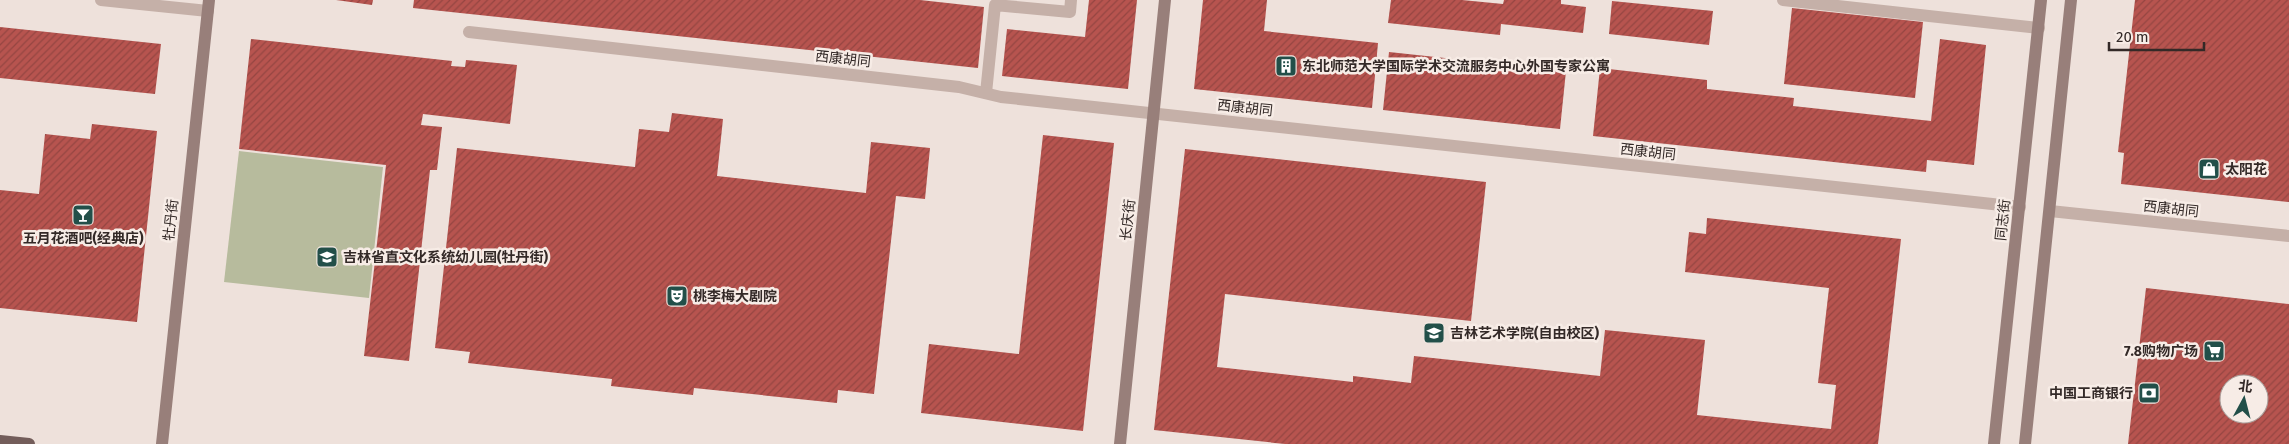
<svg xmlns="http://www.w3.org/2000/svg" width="2289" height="444" font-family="'Fira Sans','Noto Sans SC',sans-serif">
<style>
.green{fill:#b7bb9d}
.building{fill:url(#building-hatch);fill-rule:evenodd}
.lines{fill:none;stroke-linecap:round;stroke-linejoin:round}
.lane{stroke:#c5b0a8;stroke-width:12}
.street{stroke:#c5b0a8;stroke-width:12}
.secondary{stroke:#987f7a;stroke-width:12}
.primary{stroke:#735d5a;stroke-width:12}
.labels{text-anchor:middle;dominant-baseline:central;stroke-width:5;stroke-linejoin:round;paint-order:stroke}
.street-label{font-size:14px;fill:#332927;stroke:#f7ece6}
.poi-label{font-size:14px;font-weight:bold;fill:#332927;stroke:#f7ece6;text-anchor:start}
</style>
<defs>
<pattern id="building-hatch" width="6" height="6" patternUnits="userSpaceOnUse" patternTransform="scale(1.25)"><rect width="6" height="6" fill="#b7544f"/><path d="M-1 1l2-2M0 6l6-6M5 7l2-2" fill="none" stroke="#954642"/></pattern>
</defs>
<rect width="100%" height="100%" fill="#eee1db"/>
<!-- green -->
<polygon class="green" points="239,151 383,167 369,298 224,282"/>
<!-- building -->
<g class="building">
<polygon points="336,0 373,0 372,5"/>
<polygon points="414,0 920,0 984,7 978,68 413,8"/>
<polygon points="1089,0 1137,0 1128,89 1002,76 1007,29 1085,37"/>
<polygon points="1203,0 1267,0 1264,31 1378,43 1372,108 1194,89"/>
<polygon points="1391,0 1462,0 1503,4 1504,0 1561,0 1561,4 1586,7 1583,33 1501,24 1500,35 1388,23"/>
<polygon points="2135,0 2289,0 2289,202 2121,184 2124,153 2118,152"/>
<polygon points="1612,1 1713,11 1709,45 1609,34"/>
<polygon points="1792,8 1923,22 1915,98 1784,84"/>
<polygon points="0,27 161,44 155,94 0,78"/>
<polygon points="251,39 452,61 451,66 465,67 466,60 517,65 510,124 423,114 421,125 442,127 437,170 430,170 409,361 364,356 386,165 239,149"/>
<polygon points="1940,39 1986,45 1974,165 1927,160 1926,172 1593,136 1600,68 1707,80 1707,89 1794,98 1793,106 1931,121"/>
<polygon points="1389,52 1566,71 1560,129 1383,110"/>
<polygon points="672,113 723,119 717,176 866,193 871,142 930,148 925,199 896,196 874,394 838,390 837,403 694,388 693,395 611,386 612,379 468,363 470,352 435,348 457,148 635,167 639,129 669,132"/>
<polygon points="92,124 157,131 137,322 0,308 0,190 39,194 45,134 90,139"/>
<polygon points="1043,135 1114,143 1083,431 921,413 929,344 1019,354"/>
<polygon points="1185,149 1486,182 1471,321 1225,294 1217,367 1353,382 1353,376 1411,383 1414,356 1600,376 1605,330 1705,340 1697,415 1831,429 1836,385 1818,383 1829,288 1685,272 1689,232 1706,234 1707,218 1901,239 1878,444 1285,444 1154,430"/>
<path d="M 2146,288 L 2289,304 L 2289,444 L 2128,444 ZM 2229,384 L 2259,384 L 2259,414 L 2229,414 Z"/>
</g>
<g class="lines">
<!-- lane -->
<g class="lane">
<polyline points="1783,0 2039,28"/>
<polyline points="986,93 995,5 1070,12 1071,0"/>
</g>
<!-- street -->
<g class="street">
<polyline points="101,0 208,11"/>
<polyline points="469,32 959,87 1001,97 2020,207"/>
<polyline points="2050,211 2289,236"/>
</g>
<!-- secondary -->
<g class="secondary">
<polyline points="162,444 209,0"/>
<polyline points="1120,444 1165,0"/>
<polyline points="1994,444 2041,0"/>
<polyline points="2025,444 2071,0"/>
</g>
<!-- primary -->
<polyline class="primary" points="0,441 29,444"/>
</g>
<!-- icons -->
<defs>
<g id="building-square" transform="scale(1.125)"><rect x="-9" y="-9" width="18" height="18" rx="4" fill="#224f49" stroke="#f7ece6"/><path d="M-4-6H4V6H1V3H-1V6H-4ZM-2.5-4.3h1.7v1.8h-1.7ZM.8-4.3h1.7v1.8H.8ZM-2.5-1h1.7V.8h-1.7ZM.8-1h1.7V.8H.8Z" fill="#fff"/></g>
<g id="shop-square" transform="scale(1.125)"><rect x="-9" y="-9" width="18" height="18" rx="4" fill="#224f49" stroke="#f7ece6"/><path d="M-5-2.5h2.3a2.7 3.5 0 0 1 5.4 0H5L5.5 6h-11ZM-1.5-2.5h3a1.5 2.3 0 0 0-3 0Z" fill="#fff"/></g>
<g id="bar-square" transform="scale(1.125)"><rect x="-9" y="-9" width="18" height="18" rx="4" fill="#224f49" stroke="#f7ece6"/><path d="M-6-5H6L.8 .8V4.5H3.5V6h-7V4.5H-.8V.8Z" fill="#fff"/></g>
<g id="school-square" transform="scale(1.125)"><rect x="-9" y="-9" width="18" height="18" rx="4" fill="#224f49" stroke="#f7ece6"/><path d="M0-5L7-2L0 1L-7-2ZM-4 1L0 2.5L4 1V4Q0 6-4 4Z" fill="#fff"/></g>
<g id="theatre-square" transform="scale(1.125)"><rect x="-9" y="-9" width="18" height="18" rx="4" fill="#224f49" stroke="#f7ece6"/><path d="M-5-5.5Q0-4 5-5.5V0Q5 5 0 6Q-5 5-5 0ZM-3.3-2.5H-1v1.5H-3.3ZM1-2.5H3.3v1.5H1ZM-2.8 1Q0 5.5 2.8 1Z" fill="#fff"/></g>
<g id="university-square" transform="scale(1.125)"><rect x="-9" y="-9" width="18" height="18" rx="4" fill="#224f49" stroke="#f7ece6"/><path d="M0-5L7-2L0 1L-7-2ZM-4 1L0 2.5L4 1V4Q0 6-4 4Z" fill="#fff"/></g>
<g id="supermarket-square" transform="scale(1.125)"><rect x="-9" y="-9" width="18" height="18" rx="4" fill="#224f49" stroke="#f7ece6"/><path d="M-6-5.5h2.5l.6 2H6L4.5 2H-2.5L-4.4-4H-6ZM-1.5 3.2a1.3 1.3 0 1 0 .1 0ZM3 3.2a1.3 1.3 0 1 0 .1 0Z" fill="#fff"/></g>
<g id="bank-square" transform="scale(1.125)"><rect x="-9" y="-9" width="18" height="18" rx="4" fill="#224f49" stroke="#f7ece6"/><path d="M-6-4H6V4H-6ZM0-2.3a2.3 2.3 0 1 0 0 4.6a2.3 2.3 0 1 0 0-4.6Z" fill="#fff"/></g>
</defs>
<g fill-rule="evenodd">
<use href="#building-square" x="1286" y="66"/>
<use href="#shop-square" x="2209" y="169"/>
<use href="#bar-square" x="83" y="215"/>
<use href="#school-square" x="327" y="257"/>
<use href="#theatre-square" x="677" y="296"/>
<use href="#university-square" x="1434" y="333"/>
<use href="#supermarket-square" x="2214" y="351"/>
<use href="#bank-square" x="2149" y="393"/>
</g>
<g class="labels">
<!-- street labels -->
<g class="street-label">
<text transform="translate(843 59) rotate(6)">西康胡同</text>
<text transform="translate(1245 108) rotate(6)">西康胡同</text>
<text transform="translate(1648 152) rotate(6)">西康胡同</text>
<text transform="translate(2171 209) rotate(6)">西康胡同</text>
<text transform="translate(171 220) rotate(-84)">牡丹街</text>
<text transform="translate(1128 220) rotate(-84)">长庆街</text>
<text transform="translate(2003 220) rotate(-84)">同志街</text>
</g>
<!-- poi labels -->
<g class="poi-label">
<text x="1302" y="66">东北师范大学国际学术交流服务中心外国专家公寓</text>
<text x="2225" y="169">太阳花</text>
<text x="83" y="238" text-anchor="middle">五月花酒吧(经典店)</text>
<text x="343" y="257">吉林省直文化系统幼儿园(牡丹街)</text>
<text x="693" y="296">桃李梅大剧院</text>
<text x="1450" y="333">吉林艺术学院(自由校区)</text>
<text x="2198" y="351" text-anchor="end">7.8购物广场</text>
<text x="2133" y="393" text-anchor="end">中国工商银行</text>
</g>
</g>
<!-- north arrow -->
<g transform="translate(2244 399) rotate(7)"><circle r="24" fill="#f7ece6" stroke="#a99e9a"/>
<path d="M0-4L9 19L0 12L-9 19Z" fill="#224f49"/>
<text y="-8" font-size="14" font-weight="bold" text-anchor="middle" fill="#332927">北</text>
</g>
<!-- scale -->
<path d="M2109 42v8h95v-8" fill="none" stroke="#332927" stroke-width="2.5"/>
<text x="2116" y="42" font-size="15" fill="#332927" stroke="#f7ece6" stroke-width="4" paint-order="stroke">20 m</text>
</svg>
